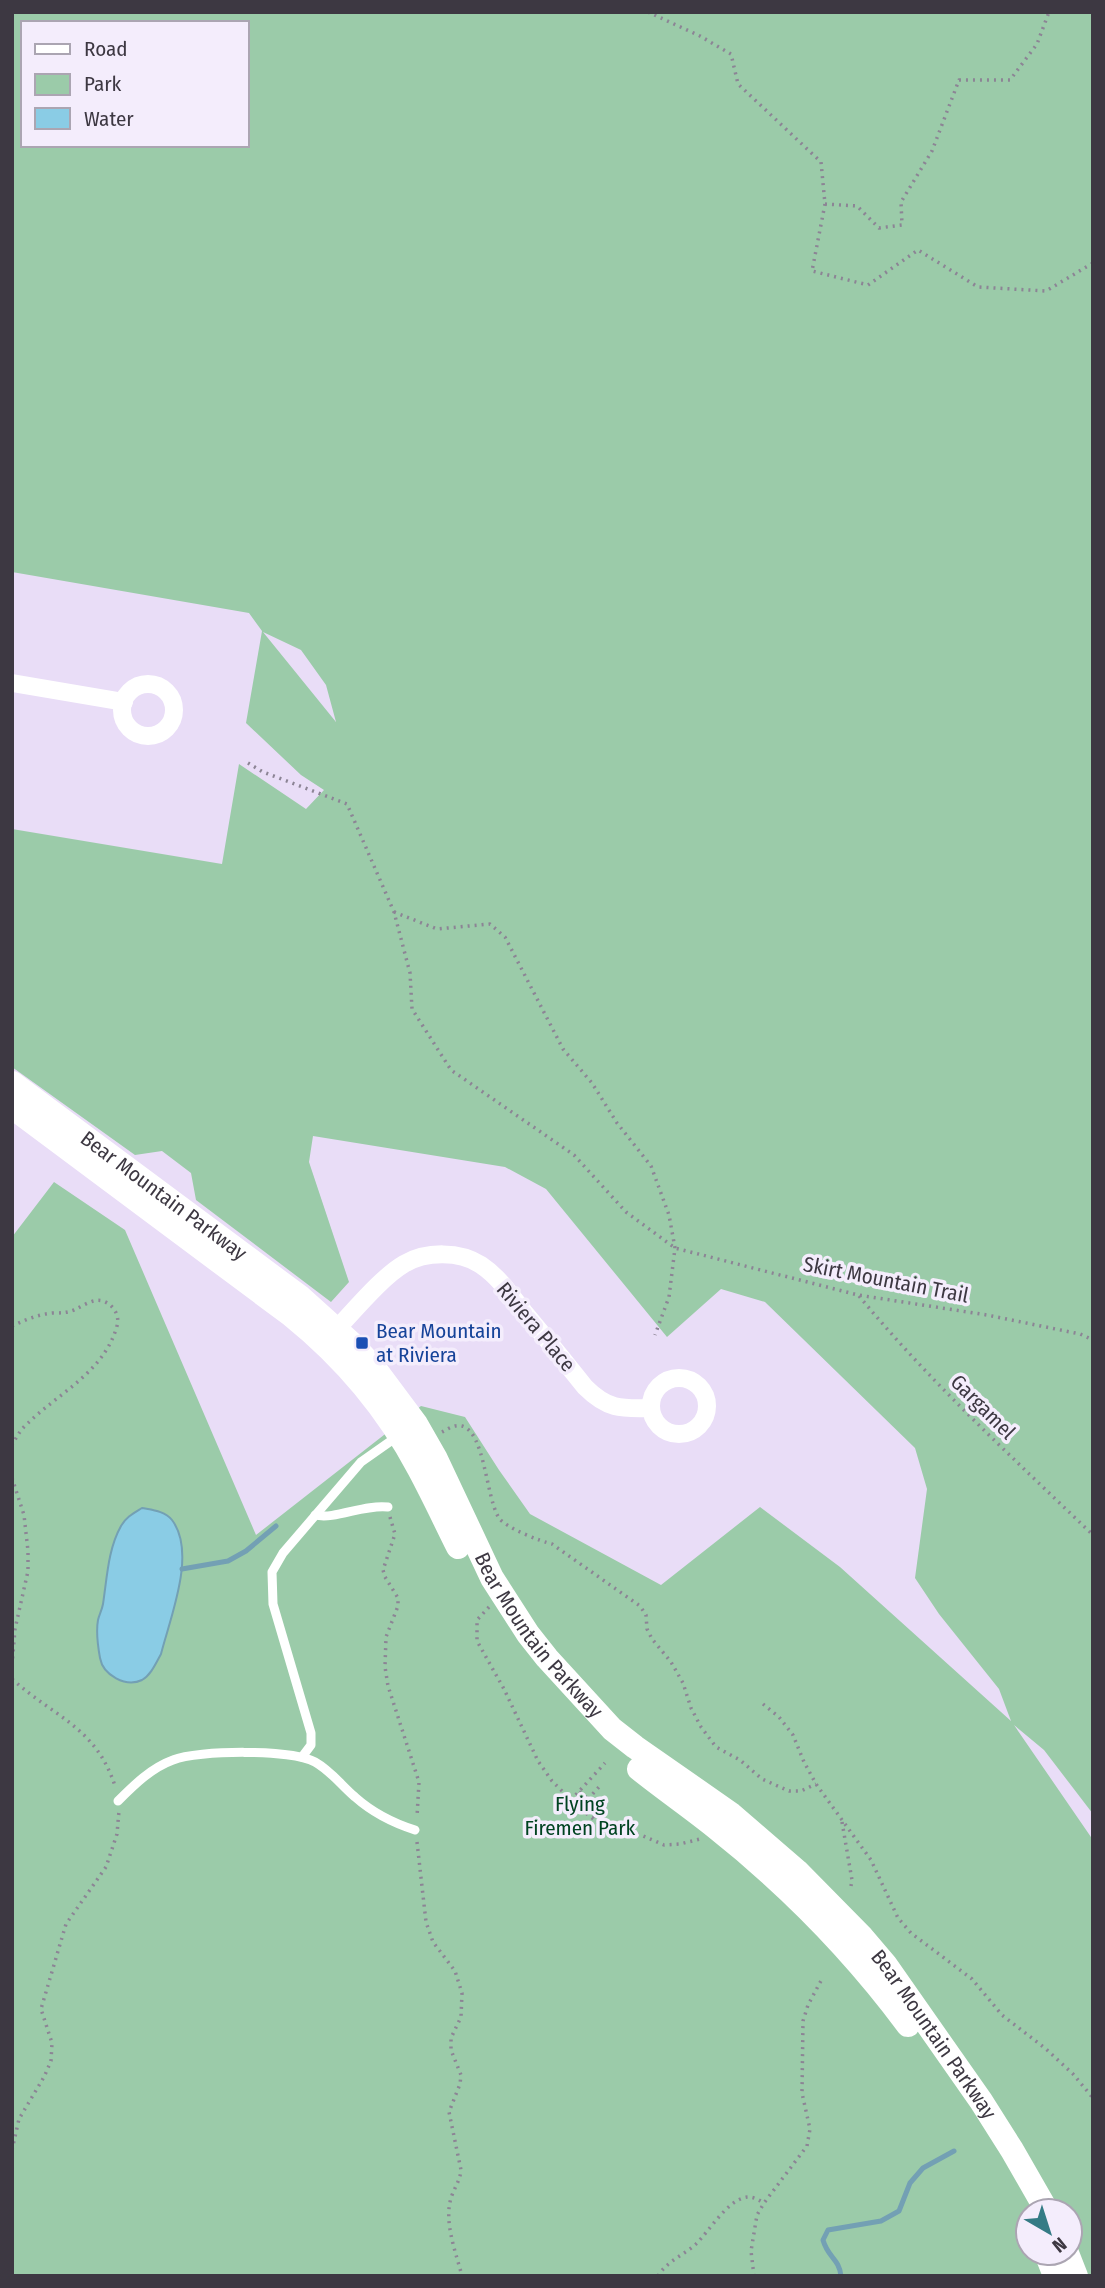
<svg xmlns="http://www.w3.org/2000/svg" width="1105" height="2288" font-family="'Fira Sans Condensed',sans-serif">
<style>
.green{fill:#9bcba9;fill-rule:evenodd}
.water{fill:#8acce5;stroke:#73a0b4;stroke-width:2}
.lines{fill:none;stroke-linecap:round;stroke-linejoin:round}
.stream{stroke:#73a0b4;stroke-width:5}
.path{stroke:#8c8495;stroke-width:3.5;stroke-dasharray:2 5;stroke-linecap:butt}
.lane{stroke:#fff;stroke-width:9}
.street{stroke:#fff;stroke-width:18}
.secondary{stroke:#fff;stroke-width:24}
.transit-dot{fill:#1a4fb4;stroke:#f4edfc;stroke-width:2.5}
.labels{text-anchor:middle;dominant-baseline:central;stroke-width:7;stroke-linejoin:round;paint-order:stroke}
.street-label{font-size:21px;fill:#3d3842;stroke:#f4edfc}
.transit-label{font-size:21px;fill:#164399;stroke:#f4edfc;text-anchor:start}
.park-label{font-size:21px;fill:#004321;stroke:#f4edfc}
</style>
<rect width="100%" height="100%" fill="#e9ddf7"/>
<!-- green -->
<path class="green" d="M 12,12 L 1093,12 L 1093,1814 L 1044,1750 L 1014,1725 L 1093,1840 L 1092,2276 L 12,2276 L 12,1237 L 54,1182 L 125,1230 L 256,1535 L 421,1406 L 465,1417 L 499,1470 L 530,1514 L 661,1585 L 760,1507 L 840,1567 L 1011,1721 L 999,1689 L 939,1614 L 915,1578 L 927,1489 L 915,1448 L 765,1302 L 721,1289 L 667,1337 L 546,1189 L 505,1167 L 313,1136 L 309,1162 L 349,1282 L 331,1302 L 196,1200 L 191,1173 L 162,1151 L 135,1155 L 12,1067 L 12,829 L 222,864 L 239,764 L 306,809 L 324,790 L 301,775 L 246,723 L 262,631 L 249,613 L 12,572 ZM 23,23 L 247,23 L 247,145 L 23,145 ZM 263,632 L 301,650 L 326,685 L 336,722 ZM 1028,2211 L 1070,2211 L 1070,2253 L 1028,2253 Z"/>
<!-- water -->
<path class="water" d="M 142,1508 C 152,1510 165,1511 172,1520 C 197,1553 170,1618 161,1654 C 156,1663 151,1675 142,1680 C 126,1688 103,1675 100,1658 C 98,1647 96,1631 98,1620 C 99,1615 102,1610 103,1604 C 107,1578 108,1549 121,1526 C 126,1517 134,1513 142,1508 Z"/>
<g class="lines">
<!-- stream -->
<g class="stream">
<polyline points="182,1569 228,1561 246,1551 276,1526"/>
<path d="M 841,2276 C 839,2258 828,2258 823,2240 L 828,2230 L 881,2221 L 899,2211 L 910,2183 L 923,2168 L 954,2151"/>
</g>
<!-- path -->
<g class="path">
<polyline points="648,12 700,36 731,54 738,84 821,162 825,204 812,271 868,285 918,250 978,287 1046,291 1093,263"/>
<polyline points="825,204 857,206 879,228 902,225 901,202 932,151 959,80 1010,80 1037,44 1049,12"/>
<polyline points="248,763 263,772 347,804 394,912 410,973 412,1009 451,1070 574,1155 626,1212 675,1248 858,1295 987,1315 1080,1334 1093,1340"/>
<polyline points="394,912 437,929 490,924 505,937 563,1049 592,1083 617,1123 651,1166 669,1215 675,1248 669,1297 655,1335"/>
<path d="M 859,1296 C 930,1382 1013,1458 1093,1535"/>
<path d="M 12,1326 C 25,1320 39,1314 53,1313 C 61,1313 66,1313 74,1310 C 83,1306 93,1298 103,1301 C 114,1305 120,1316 117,1326 C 104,1372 60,1392 28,1423 C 21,1429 17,1436 12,1445"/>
<path d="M 442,1432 C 448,1429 454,1424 462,1426 C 485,1432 486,1498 499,1518 C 506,1528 540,1541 552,1544 L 640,1606 L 646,1615 L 647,1629 L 652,1639 L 671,1662 L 683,1683 L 691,1708 L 701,1727 L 716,1747 L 740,1760 L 762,1779 L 789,1791 L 801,1791 L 816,1784"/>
<polyline points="12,1478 24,1515 28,1551 28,1571 15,1629 12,1666"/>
<polyline points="390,1517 395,1534 383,1570 385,1577 398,1598 398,1606 386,1637 385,1667 388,1686 419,1782 417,1817"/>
<polyline points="489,1607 477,1620 477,1641 504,1689 538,1761 552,1781 576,1805 602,1826 621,1832 641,1835 664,1845 680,1844 700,1839"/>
<path d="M 12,1679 C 54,1717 96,1727 115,1786"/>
<polyline points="763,1704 779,1717 793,1735 804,1762 816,1784 871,1860 898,1918 911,1933 972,1979 1002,2015 1046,2049 1073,2074 1093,2098"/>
<polyline points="579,1792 599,1807 593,1819"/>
<polyline points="588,1799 599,1787"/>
<polyline points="571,1800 605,1763"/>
<polyline points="842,1822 852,1880 851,1886"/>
<path d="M 417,1842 L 426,1922 L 433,1942 L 455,1971 L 462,1993 L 461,2017 L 451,2038 L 451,2050 L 461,2075 L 460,2084 L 449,2112 L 461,2170 C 460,2182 452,2191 450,2202 C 445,2225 456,2253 462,2276"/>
<polyline points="12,2150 19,2119 44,2077 51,2061 52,2043 41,2009 66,1924 106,1867 117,1834 119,1811"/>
<path d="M 658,2276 C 667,2261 684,2255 696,2244 C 709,2231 726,2203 743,2198 C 751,2195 757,2199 764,2203"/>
<polyline points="754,2276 751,2251 757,2215 764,2203 807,2146 810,2129 802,2093 803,2021 808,2005 823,1977"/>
</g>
<!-- lane -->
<g class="lane">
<path d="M 315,1515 C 335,1520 364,1504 388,1507"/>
<polyline points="302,1757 311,1745 311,1733 273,1604 272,1572 283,1553 361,1462 398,1436"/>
<path d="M 118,1801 C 134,1785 151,1768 173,1760 C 198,1750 292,1749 315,1762 C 331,1771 342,1786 355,1797 C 373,1813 393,1823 415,1830"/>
</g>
<!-- street -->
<g class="street">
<polyline points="12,683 124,702"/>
<circle cx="148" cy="710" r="26"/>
<path d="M 328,1338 C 349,1317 380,1278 404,1264 C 426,1251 460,1251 481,1265 C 499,1277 511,1295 524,1312 C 545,1337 565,1362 585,1387 C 607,1409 620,1409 651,1408"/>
<circle cx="679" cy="1406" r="28"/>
</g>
<!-- secondary -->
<g class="secondary">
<path id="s1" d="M 12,1083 L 300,1297 L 351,1343 L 375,1369 L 416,1424 L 436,1459 L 492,1578 L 528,1634 L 547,1658 L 612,1729 L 635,1747 L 731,1814 L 797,1871 L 862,1937 L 885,1964 L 981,2101 L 1012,2150 L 1047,2211"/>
<path d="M 12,1107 L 291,1315 C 343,1357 388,1410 419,1469 C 433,1495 445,1521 458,1547"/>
<path d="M 639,1769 C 664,1789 690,1807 715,1827 C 787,1884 853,1951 908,2025"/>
<polyline points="1046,2253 1055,2276"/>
<polyline points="1067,2253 1076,2276"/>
</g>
</g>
<!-- markers -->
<rect class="transit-dot" x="355" y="1336" width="14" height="14" rx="3.5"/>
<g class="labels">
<!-- street labels -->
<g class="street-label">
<text stroke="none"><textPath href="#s1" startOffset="189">Bear Mountain Parkway</textPath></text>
<text transform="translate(886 1280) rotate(11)">Skirt Mountain Trail</text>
<text transform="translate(536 1327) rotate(50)">Riviera Place</text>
<text transform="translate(983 1407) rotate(45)">Gargamel</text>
<text stroke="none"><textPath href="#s1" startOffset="777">Bear Mountain Parkway</textPath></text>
<text stroke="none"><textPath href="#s1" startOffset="1344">Bear Mountain Parkway</textPath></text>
</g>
<!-- transit labels -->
<g class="transit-label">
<text x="376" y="1331">Bear Mountain<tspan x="376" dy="24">at Riviera</tspan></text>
</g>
<!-- park labels -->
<g class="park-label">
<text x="580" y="1804">Flying<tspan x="580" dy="24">Firemen Park</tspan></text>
</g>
</g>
<!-- border -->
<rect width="1105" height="2288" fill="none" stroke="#3d3842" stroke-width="28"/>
<!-- legend -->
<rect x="21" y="21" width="228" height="126" fill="#f4edfc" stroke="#aba5b2" stroke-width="2"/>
<rect x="35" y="44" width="35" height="10" fill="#ffffff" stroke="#aba5b2" stroke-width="2"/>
<text x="84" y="56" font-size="21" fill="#3d3842">Road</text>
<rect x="35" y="74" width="35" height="21" fill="#9bcba9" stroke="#aba5b2" stroke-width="2"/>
<text x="84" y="91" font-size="21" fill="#3d3842">Park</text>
<rect x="35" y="108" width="35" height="21" fill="#8acce5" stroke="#aba5b2" stroke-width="2"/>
<text x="84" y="126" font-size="21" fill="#3d3842">Water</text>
<!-- north arrow -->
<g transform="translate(1049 2232) rotate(141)"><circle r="33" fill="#f4edfc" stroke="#aba5b2" stroke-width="2"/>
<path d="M0-5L12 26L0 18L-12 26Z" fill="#347b85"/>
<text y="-10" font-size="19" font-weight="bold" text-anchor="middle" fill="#3d3842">N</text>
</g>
</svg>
